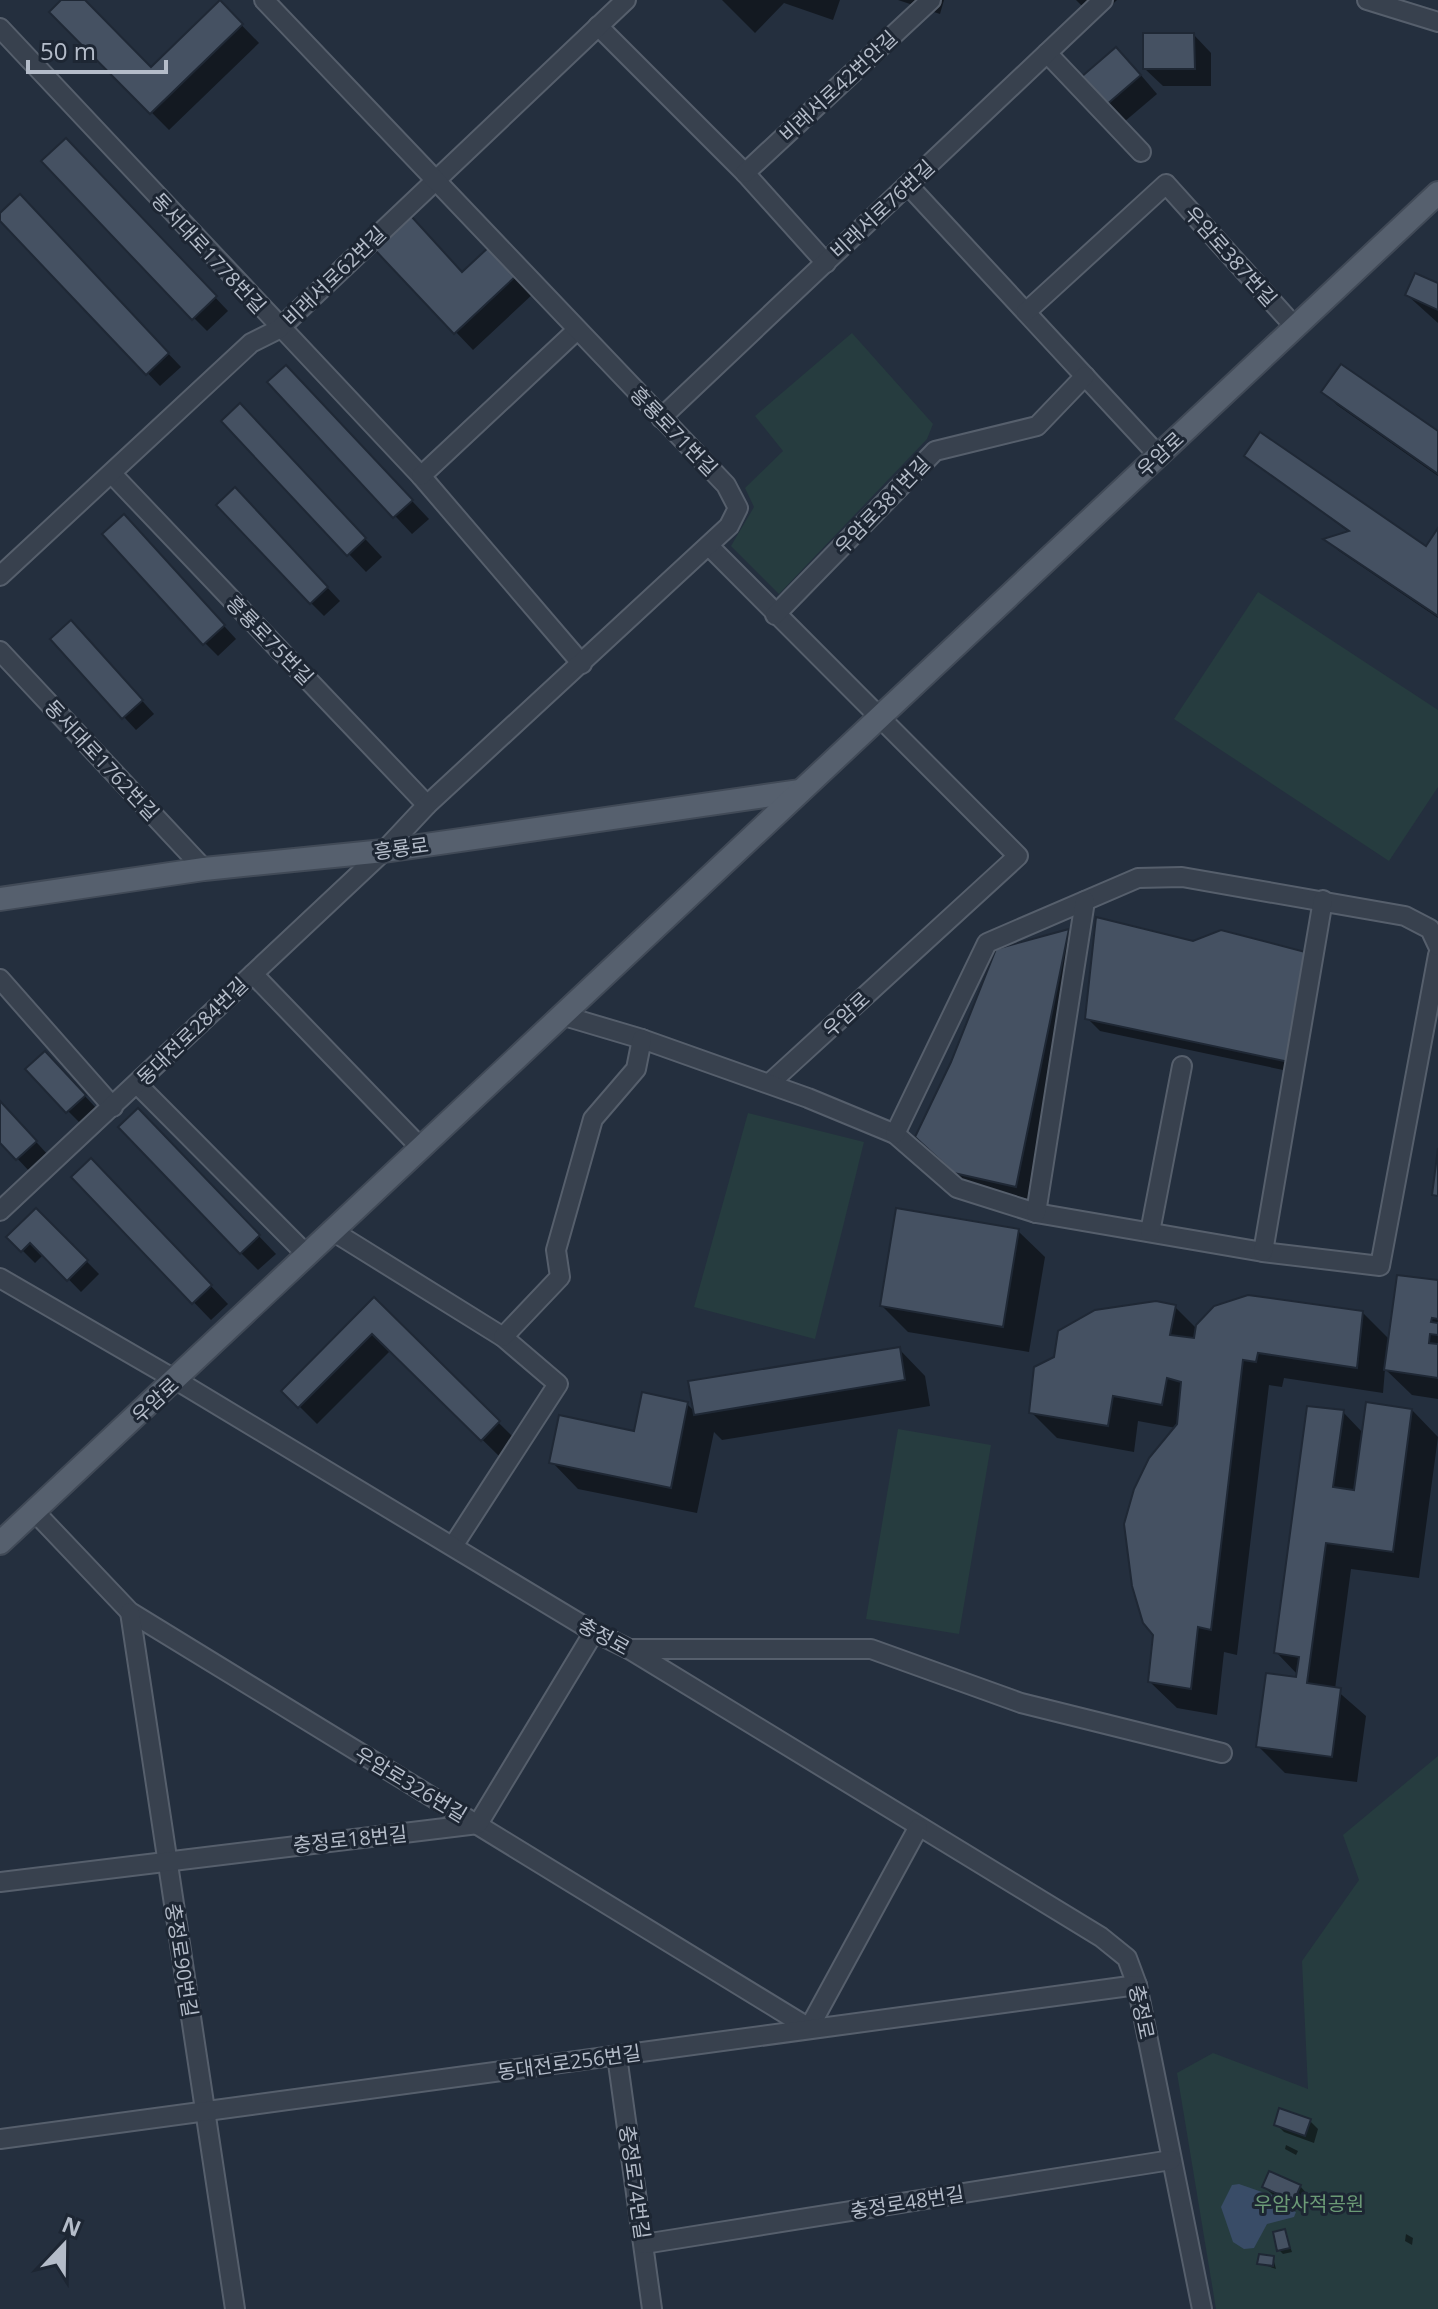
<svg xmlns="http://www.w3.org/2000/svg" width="1438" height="2309" font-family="'Open Sans','Noto Sans KR',sans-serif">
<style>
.green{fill:#263c3f}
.water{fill:#394c67}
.shadow{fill:#0007}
.building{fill:#455162;stroke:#1f2835;stroke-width:2}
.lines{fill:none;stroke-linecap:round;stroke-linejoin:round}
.minor-casing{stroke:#565f6c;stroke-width:22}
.major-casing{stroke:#414a57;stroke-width:26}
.minor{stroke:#38414e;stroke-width:18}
.major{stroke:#56606e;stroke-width:22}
.labels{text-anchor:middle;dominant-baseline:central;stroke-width:6;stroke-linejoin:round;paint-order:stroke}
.street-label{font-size:20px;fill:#b4bcc9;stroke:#1d2633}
.park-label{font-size:20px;fill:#6b9a76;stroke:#1d2633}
</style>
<rect width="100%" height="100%" fill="#242f3e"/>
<!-- green -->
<g class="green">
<polygon points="852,333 933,424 927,439 779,594 731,546 754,507 745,488 783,451 755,416"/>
<polygon points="1258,592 1438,710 1438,787 1389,861 1174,719"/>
<polygon points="748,1113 864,1142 815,1339 694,1307"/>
<polygon points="898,1429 991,1445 959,1634 866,1619"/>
<polygon points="1438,1756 1438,2309 1216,2309 1177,2073 1213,2053 1308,2089 1302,1961 1359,1880 1343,1835"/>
</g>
<!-- water -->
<polygon class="water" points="1239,2184 1282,2199 1281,2206 1296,2212 1294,2217 1267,2224 1254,2248 1244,2249 1233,2242 1221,2207 1232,2185"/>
<!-- shadow -->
<g class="shadow">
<polygon points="64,0 82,0 151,70 220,3 259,43 169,130 52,12"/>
<polygon points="722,0 840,0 833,20 784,3 755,33"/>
<polygon points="898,0 944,0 940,14"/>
<polygon points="1076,0 1117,0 1096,20"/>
<polygon points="1194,35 1211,53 1211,86 1163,86 1145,69"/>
<polygon points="1134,67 1157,94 1124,122 1107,105"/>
<polygon points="79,153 228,311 207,331 194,318"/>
<polygon points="32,210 181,367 160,386 0,218"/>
<polygon points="490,248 534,293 473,350 378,250 463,274"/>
<polygon points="1438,285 1438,323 1407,295"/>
<polygon points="270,382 303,385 429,519 412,534"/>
<polygon points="1324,392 1438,434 1438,476 1337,405"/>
<polygon points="223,421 257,423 382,557 366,572"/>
<polygon points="1247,456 1426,549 1438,531 1438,618 1339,551 1327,540 1350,533"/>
<polygon points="248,503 340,601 324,616 311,603"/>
<polygon points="136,530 236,639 218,656 205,643"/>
<polygon points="84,636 154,714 136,730 124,717"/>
<polygon points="1068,931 1081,944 1029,1199 969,1186 918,1136 953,1063"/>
<polygon points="1193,943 1308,955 1321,968 1302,1074 1100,1031 1087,1018"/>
<polygon points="57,1066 97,1109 81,1124 68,1111"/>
<polygon points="0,1102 48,1155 30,1172 0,1140"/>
<polygon points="156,1128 276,1254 258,1270 241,1253"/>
<polygon points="73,1177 108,1178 228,1304 211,1320"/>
<polygon points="36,1210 99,1274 81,1292 44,1254 35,1263 9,1237"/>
<polygon points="1018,1231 1045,1257 1029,1352 908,1332 882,1306"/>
<polygon points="1438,1282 1438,1399 1412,1395 1385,1369 1383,1393 1284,1378 1282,1387 1269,1385 1237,1655 1224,1652 1217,1715 1177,1708 1150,1682 1176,1428 1138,1421 1134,1452 1057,1438 1031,1412 1175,1307 1196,1328 1362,1312 1390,1340"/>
<polygon points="374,1300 516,1440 500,1457 391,1350 317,1424 284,1391"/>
<polygon points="899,1349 925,1376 930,1406 722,1440 714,1432 697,1513 578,1489 552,1462 636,1433 687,1404 695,1412"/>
<polygon points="1412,1410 1438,1437 1419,1578 1351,1569 1335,1689 1366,1716 1357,1782 1285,1773 1258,1746 1298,1679 1298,1675 1276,1652 1343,1412 1363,1433"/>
<polygon points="1310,2121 1318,2129 1314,2143 1284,2132 1276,2124"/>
<polygon points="1286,2145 1298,2151 1296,2155 1285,2149"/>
<polygon points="1300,2186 1308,2195 1302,2208 1273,2195 1264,2187"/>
<polygon points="1285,2232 1292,2252 1283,2254 1279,2250"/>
<polygon points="1406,2234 1413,2238 1412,2245 1405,2241"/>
<polygon points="1273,2258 1276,2269 1259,2263"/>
</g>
<!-- building -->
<g class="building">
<polygon points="61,0 85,0 151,67 220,0 243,24 150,114 49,12"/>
<polygon points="1143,33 1194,33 1195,69 1143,69"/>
<polygon points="1116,47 1141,75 1105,106 1080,78"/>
<polygon points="66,138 217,296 192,320 41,161"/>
<polygon points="20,194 169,353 146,375 0,221 0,213"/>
<polygon points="411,216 462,272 490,246 517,275 454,334 375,250"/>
<polygon points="1415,273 1438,283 1438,310 1405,295"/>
<polygon points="1341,364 1438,431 1438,474 1321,392"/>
<polygon points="286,365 413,500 393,518 267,382"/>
<polygon points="240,403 366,538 347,556 221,421"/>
<polygon points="1260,432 1426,546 1438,528 1438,616 1323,539 1349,531 1244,456"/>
<polygon points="235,487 328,587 310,604 216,505"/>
<polygon points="124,514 225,625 203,645 102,534"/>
<polygon points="71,620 143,700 122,719 50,639"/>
<polygon points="1096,917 1193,941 1221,930 1309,953 1289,1062 1085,1019"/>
<polygon points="1069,929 1016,1187 954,1173 915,1137 951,1062 996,949"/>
<polygon points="45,1051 86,1095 66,1113 25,1069"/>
<polygon points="0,1101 37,1141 16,1160 0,1143"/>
<polygon points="138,1108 260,1235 240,1254 118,1127"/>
<polygon points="1438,1148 1438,1196 1432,1195"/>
<polygon points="91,1158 212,1285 192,1304 71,1177"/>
<polygon points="36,1208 88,1260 67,1281 30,1243 21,1252 6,1237"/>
<polygon points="896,1208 1019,1229 1003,1327 880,1306"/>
<polygon points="1397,1275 1438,1280 1438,1319 1432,1318 1431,1322 1438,1323 1438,1335 1430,1334 1429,1343 1438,1344 1438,1378 1384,1370"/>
<polygon points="1248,1295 1363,1311 1357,1368 1258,1353 1256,1362 1243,1360 1211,1630 1198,1627 1191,1689 1148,1682 1153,1635 1143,1623 1132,1586 1124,1524 1134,1489 1149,1458 1177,1424 1181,1382 1167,1378 1162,1405 1113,1396 1108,1426 1029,1413 1034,1367 1054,1357 1058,1331 1095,1310 1156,1301 1176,1305 1170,1335 1194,1338 1196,1325 1214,1306"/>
<polygon points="374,1297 500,1421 481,1441 372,1334 298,1408 281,1391"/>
<polygon points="900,1347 905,1380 694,1415 688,1381"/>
<polygon points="642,1392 688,1402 671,1488 549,1463 559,1415 634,1431"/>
<polygon points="1366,1402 1412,1409 1393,1552 1326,1543 1307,1683 1341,1688 1332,1757 1256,1747 1266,1673 1296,1677 1299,1657 1274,1653 1307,1406 1344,1410 1333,1487 1354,1490"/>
<polygon points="1279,2108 1311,2119 1305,2136 1274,2125"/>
<polygon points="1269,2171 1301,2185 1294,2201 1262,2187"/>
<polygon points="1285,2229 1290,2248 1277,2251 1273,2232"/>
<polygon points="1259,2254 1274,2256 1273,2266 1257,2264"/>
</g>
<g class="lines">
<!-- minor casing -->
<g class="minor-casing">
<g id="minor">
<polyline points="1367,0 1438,22"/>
<polyline points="598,26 745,173 826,263"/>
<polyline points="0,28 421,476 582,664"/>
<polyline points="1047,53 1141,152"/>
<polyline points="745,173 931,0"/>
<polyline points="908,185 1158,455"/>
<polyline points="1026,312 1166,184 1295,327"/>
<polyline points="661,418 1103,0"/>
<polyline points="113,475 427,805"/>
<polyline points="421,476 577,330"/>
<polyline points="709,546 1018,856 771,1082"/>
<polyline points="0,576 251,343 279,329 626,0"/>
<polyline points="775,615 935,451 1037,426 1085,376"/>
<polyline points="0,651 204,869"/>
<polyline points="253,974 420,1147"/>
<polyline points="0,979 113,1107"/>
<polyline points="561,1015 642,1039 808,1098 895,1134 957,1188 1036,1213 1263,1252 1380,1266 1438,955"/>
<polyline points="137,1084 306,1254"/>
<polyline points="895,1134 987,943 1138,878 1182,877 1405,916 1430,929 1438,946"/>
<polyline points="0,1211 384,851 427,805 729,526 738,508 726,485 264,0"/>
<polyline points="1036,1213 1085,901"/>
<polyline points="331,1230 503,1337 558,1384 453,1546"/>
<polyline points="1150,1232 1182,1066"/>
<polyline points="1263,1252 1323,900"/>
<polyline points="0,1278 176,1380 594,1632 629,1649 1101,1937 1127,1958 1137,1985 1202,2309"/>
<polyline points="503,1337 560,1277 556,1250 593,1119 636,1069 642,1039"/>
<polyline points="35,1512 130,1612 809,2028 918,1828"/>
<polyline points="130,1612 235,2309"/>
<polyline points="629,1649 871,1649 1021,1703 1222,1753"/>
<polyline points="0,1882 478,1824 594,1632"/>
<polyline points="617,2056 652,2309"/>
<polyline points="0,2139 1137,1985"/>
<polyline points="644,2244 1171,2160"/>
</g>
</g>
<!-- major casing -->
<g class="major-casing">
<g id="major">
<polyline points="0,899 204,869 384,851 800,791"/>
<polyline points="0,1543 1438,193"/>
</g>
</g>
<!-- minor -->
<use href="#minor" class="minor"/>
<!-- major -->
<use href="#major" class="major"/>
</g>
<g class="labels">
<!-- street labels -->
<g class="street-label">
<text transform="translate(838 86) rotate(-43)">비래서로42번안길</text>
<text transform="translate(882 209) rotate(-43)">비래서로76번길</text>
<text transform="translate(209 253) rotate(47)">동서대로1778번길</text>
<text transform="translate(1231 256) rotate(48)">우암로387번길</text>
<text transform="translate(334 276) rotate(-44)">비래서로62번길</text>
<text transform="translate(674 431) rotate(46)">흥룡로71번길</text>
<text transform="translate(1160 454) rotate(-43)">우암로</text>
<text transform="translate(882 505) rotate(-46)">우암로381번길</text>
<text transform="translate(270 640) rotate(46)">흥룡로75번길</text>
<text transform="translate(102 760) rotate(47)">동서대로1762번길</text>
<text transform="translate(401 848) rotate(-8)">흥룡로</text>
<text transform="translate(846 1014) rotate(-43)">우암로</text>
<text transform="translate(192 1031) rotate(-44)">동대전로284번길</text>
<text transform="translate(155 1400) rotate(-43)">우암로</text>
<text transform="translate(604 1636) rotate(29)">충정로</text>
<text transform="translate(411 1784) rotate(31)">우암로326번길</text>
<text transform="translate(350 1839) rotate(-6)">충정로18번길</text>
<text transform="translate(182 1960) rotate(81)">충정로90번길</text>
<text transform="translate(1142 2012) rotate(78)">충정로</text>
<text transform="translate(569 2062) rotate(-8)">동대전로256번길</text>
<text transform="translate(635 2182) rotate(82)">충정로74번길</text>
<text transform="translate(907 2202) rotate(-9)">충정로48번길</text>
</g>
<!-- park labels -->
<g class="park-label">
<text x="1309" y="2203">우암사적공원</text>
</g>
</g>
<!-- north arrow -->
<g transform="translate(64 2245) rotate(22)" stroke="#1d2633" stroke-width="6" paint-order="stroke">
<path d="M0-6L14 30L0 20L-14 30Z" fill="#b4bcc9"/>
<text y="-12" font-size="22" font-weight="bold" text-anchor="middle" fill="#b4bcc9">N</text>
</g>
<!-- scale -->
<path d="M28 60v12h138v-12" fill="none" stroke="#b4bcc9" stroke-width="4"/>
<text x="40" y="60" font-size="24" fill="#b4bcc9" stroke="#1d2633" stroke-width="6" paint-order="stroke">50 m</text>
</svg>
